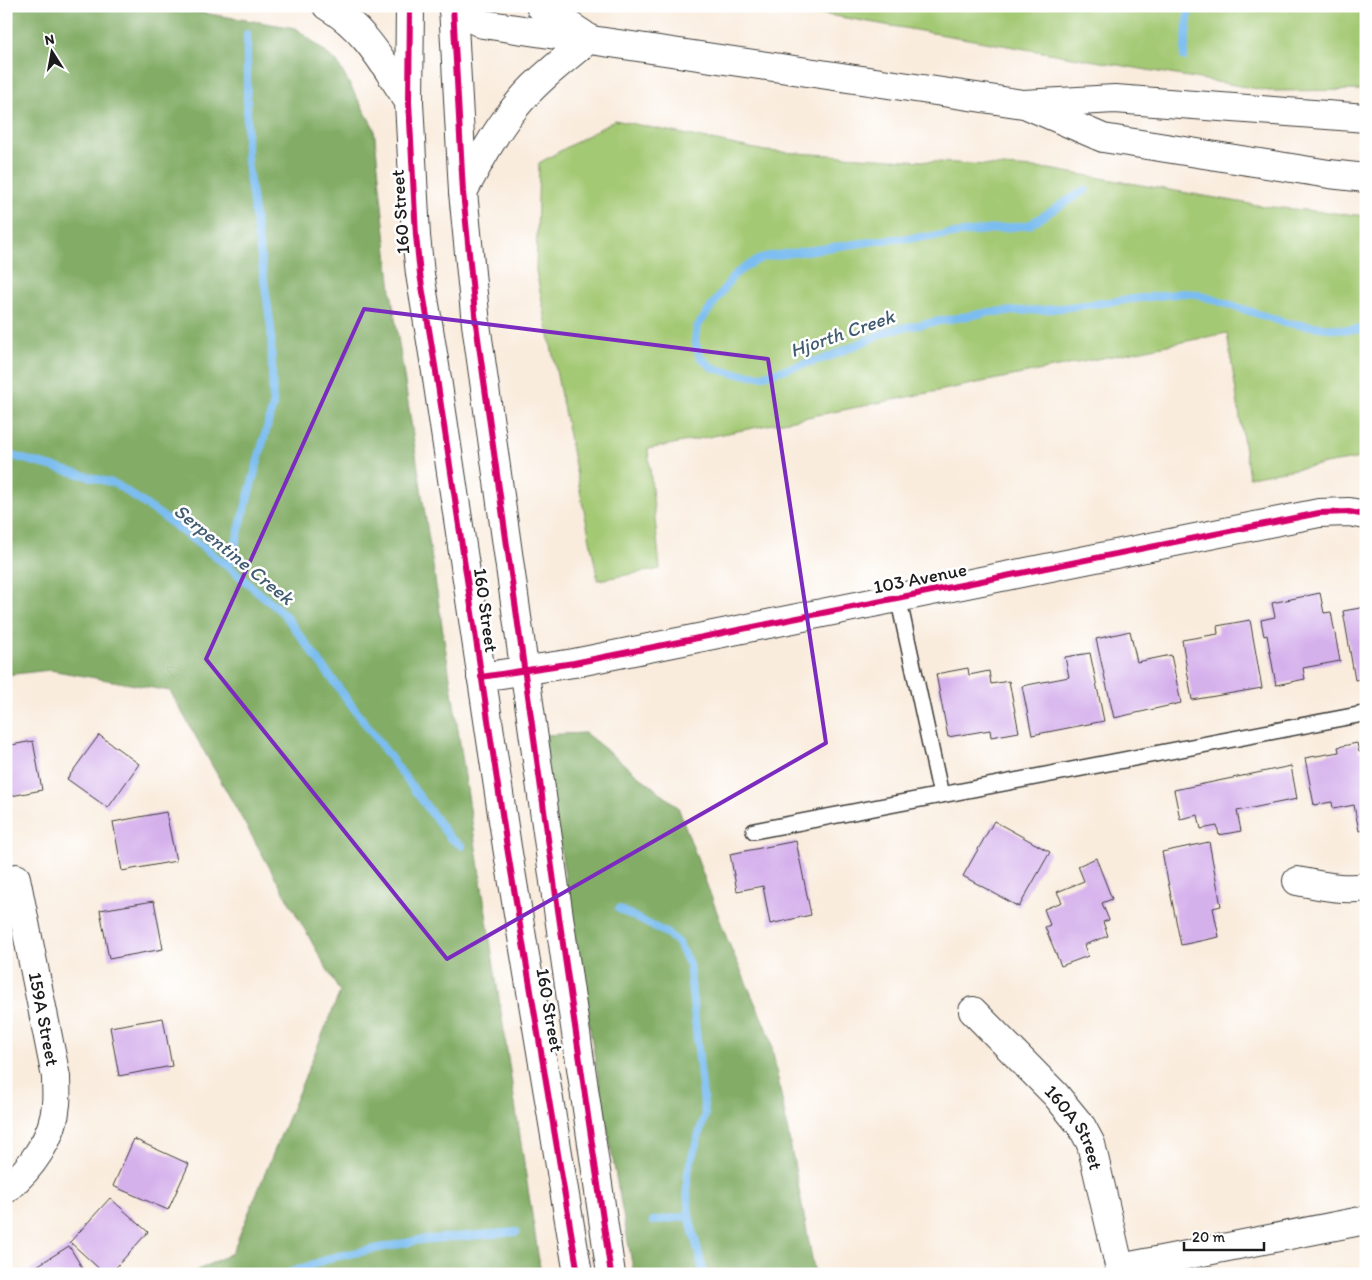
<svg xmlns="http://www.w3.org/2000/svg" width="1372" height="1280" font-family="Itim,sans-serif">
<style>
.green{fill:#a4c974;stroke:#607248}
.forest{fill:#83ad66;stroke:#506441}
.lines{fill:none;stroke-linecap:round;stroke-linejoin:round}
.stream{stroke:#7bbdf1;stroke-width:8}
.building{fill:#d5b1ec}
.lane-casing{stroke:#3d3b39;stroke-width:18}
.street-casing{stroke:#3d3b39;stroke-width:30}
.secondary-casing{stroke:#3d3b39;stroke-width:30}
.highway-casing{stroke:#3d3b39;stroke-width:30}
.lane{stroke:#fff;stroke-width:15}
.street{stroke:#fff;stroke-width:28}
.secondary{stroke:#fff;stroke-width:28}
.highway{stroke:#fff;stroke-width:28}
.cycleway-casing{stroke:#fff;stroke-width:9}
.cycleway{stroke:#d6006c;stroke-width:6}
.marked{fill:none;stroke:#7b2cbf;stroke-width:4;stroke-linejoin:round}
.labels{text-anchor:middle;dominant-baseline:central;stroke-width:5;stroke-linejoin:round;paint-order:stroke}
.street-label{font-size:19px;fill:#1c1c1c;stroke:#fff}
.water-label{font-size:20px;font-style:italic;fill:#425c71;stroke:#fff}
</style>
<rect width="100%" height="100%" fill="#fff"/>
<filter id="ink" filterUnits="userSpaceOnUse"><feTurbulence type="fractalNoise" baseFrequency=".02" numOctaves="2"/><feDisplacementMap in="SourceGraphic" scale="10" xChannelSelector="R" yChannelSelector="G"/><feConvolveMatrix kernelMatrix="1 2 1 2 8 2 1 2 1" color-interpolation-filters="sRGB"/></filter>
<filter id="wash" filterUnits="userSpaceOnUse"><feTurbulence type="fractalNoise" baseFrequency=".0096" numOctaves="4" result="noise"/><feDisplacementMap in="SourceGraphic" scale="20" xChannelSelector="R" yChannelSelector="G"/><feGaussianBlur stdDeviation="1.12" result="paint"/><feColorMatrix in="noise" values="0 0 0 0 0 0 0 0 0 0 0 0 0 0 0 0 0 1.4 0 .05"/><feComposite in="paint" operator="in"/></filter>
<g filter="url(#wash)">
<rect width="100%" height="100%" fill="#f9ecdd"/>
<!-- green -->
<g class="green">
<polygon points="776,6 1366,6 1366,90 1269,91"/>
<polygon points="615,120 765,151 1049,169 1262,206 1366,216 1366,457 1249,477 1227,333 648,449 660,569 598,580 536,271 539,163"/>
</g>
<!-- forest -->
<g class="forest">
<polygon points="6,6 160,6 296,28 337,62 374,128 391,291 541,1274 190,1274 232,1253 340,992 170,691 50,670 6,675"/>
<polygon points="585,733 678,807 727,939 770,1037 815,1274 634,1274 599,1084 542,735"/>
</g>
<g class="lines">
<!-- stream -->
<g class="stream">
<polyline points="1184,57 1189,6"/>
<polyline points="1085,190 1029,225 936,236 883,240 764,257 748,265 734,275 697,327 695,341 700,357 713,368 732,373 761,376 826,358 891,330 990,312 1044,310 1183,293 1196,294 1286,323 1346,330 1366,329"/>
<polyline points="6,455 9,455 116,484 165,518 229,567 284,614 450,838 462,846"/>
<polyline points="229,567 273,405 271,328 247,161 247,34"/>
<polyline points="619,909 668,934 679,944 689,964 705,1115 690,1163 687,1177 687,1192 689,1216 704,1274"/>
<polyline points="653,1221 689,1216"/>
<polyline points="286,1274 334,1257 420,1240 516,1232"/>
</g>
</g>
<g id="blocks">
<!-- building -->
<g class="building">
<polygon points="1320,593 1324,613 1331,612 1340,661 1303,668 1305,679 1276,685 1267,635 1264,636 1261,620 1275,617 1272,603"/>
<polygon points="1366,607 1366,678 1355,680 1343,611"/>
<polygon points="1250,620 1262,688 1192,700 1182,640 1218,634 1217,626"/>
<polygon points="1130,631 1137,662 1171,655 1181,703 1114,718 1096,639"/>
<polygon points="1090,653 1104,721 1032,735 1022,686 1069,677 1065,657"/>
<polygon points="968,668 969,675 989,671 991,684 1009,681 1019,732 991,737 990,730 948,737 936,674"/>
<polygon points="99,735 139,764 108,808 67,779"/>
<polygon points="33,741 42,790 6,797 6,746"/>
<polygon points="1357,743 1359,752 1366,751 1366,830 1359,831 1354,805 1333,809 1332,802 1314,805 1305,758 1339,752 1338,747"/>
<polygon points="1291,766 1297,799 1237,811 1241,831 1219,835 1217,826 1201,829 1198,815 1180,819 1174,790"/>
<polygon points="166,812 176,861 122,871 113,822"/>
<polygon points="994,821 1050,852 1019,907 963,876"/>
<polygon points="796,841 811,915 770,924 763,886 737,891 730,854"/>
<polygon points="1209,842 1221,906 1213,908 1219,937 1181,945 1162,852"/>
<polygon points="1096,858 1112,899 1102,903 1109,920 1103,922 1108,936 1084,945 1088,956 1061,966 1045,927 1050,925 1044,909 1062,902 1057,892 1084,881 1078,866"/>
<polygon points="154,901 163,949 109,959 100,910"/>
<polygon points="163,1018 172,1066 119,1076 110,1027"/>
<polygon points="134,1139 189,1164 168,1210 113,1186"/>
<polygon points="110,1198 148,1232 110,1274 105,1274 70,1242"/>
<polygon points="69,1246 86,1274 24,1274"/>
</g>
</g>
</g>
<g filter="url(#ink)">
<use href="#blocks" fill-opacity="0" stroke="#3d3b39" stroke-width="1"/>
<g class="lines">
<!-- lane casing -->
<g class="lane-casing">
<g id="lane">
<polyline points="898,597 941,795"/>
<polyline points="754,831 1363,714 1366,714"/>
</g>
</g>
<!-- street casing -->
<g class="street-casing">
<g id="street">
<polyline points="481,677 574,663 1319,513 1349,512 1366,515"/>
<path d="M 1297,881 C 1319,885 1343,891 1366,887"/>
<path id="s1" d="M 973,1011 L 1055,1094 L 1082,1127 L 1091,1144 L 1121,1274"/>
<path d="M 6,1189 C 31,1169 54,1137 56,1104 C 57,1095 56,1086 56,1077 L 16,878"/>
<polyline points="1120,1268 1366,1220"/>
</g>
</g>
<!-- secondary casing -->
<g class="secondary-casing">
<g id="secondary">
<path d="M 327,6 C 367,30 384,65 409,102"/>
<polyline points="410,6 409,102 416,236 420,274 436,372 507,847 578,1274"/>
<polyline points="453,6 463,192 476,324 556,896 611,1274"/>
</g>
</g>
<!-- highway casing -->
<g class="highway-casing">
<g id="highway">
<polyline points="540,6 584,35"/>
<polyline points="453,10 483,24 1023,104 1115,99 1366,118"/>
<polyline points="1029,106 1103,138 1329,174 1366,178"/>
<path d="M 463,192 C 478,164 493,135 513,110 C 534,82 563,61 589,39"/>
</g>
</g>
<!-- lane -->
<use href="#lane" class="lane"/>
<!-- street -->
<use href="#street" class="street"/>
<!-- secondary -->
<use href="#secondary" class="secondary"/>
<!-- highway -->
<use href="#highway" class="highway"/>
<!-- cycleway casing -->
<g class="cycleway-casing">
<g id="cycleway">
<polyline points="410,6 409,102 416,236 420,274 436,372 507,847 578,1274"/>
<polyline points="453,6 463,192 476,324 556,896 611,1274"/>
<polyline points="481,677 574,663 1319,513 1349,512 1366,515"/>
</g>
</g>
<!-- cycleway -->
<use href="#cycleway" class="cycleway"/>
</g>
</g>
<!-- marked area -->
<path class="marked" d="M 364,309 L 768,359 L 826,743 L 447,959 L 206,659 Z"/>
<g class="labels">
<!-- street labels -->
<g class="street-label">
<text transform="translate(400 212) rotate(-94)">160 Street</text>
<text transform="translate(920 578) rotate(-11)">103 Avenue</text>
<text transform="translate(486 610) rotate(82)">160 Street</text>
<text transform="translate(550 1010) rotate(80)">160 Street</text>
<text transform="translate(44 1019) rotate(79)">159A Street</text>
<text stroke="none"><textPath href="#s1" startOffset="156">160A Street</textPath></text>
</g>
<!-- water labels -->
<g class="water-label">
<text transform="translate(842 333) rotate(-19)">Hjorth Creek</text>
<text transform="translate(234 554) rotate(39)">Serpentine Creek</text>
</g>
</g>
<!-- margin -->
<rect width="1372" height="1280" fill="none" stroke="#fff" stroke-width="25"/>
<!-- north arrow -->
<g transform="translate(52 52) rotate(349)" stroke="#ffffff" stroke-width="4" paint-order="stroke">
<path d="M0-4L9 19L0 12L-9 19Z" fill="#1c1c1c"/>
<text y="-8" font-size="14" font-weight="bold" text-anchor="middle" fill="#1c1c1c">N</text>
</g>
<!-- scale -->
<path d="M1184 1242v8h80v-8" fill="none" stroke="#1c1c1c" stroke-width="2.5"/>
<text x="1192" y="1242" font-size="15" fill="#1c1c1c" stroke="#ffffff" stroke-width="4" paint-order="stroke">20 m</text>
</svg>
